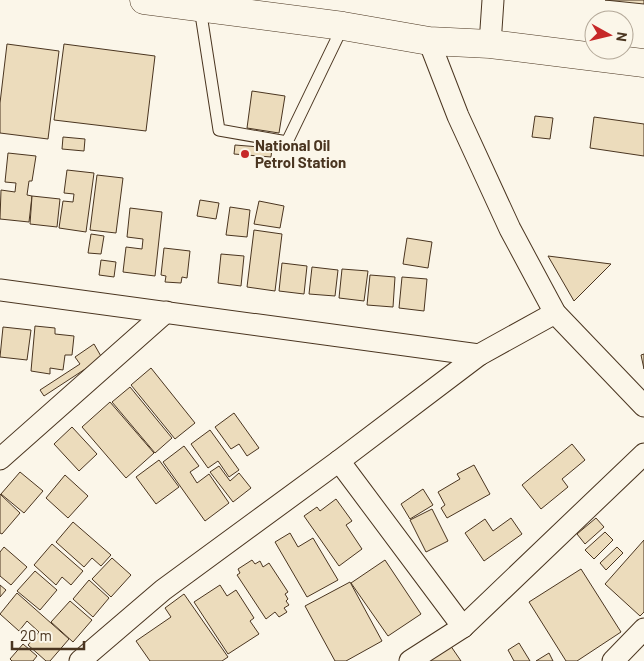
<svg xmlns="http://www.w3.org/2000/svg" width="644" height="661" font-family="Barlow,sans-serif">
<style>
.building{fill:#ecdcbc;stroke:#4a3520}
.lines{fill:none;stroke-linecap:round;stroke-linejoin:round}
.lane-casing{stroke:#4a3520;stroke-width:13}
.street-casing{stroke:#4a3520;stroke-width:23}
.highway-casing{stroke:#4a3520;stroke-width:29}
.lane{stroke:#fbf6e9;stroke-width:11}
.street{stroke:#fbf6e9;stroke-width:21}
.highway{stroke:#fbf6e9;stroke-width:28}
.poi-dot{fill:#c62828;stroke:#fbf6e9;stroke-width:2}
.labels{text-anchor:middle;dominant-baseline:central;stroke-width:4;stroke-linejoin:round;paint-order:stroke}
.poi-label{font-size:15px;font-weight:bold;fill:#4a3520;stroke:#fbf6e9;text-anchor:start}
</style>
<rect width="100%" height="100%" fill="#fbf6e9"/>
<!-- building -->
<g class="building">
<polygon points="605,0 644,0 644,4"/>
<polygon points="7,44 59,51 48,139 0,133 0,103"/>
<polygon points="64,44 155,56 146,131 54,120"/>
<polygon points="252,91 285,96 279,133 247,128"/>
<polygon points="535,116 553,118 550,139 532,137"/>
<polygon points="594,117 644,124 644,156 590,148"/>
<polygon points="63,137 85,139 84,151 62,149"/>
<polygon points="235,145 272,148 271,157 234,154"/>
<polygon points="8,153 36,156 32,181 29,181 27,195 32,196 29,222 0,219 1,190 15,192 16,183 5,182"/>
<polygon points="67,170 94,173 86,232 59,228 63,201 73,202 74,194 64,193"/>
<polygon points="97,175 123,178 116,233 90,230"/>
<polygon points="32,196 60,199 57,227 30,224"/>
<polygon points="200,200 219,203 216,219 197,216"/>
<polygon points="259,201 284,206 280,228 254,224"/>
<polygon points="230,207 250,210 247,237 226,235"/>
<polygon points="130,208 162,212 155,276 123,272 126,247 142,249 143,239 127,237"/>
<polygon points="254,230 282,234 275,291 247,287"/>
<polygon points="91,234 104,236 101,254 88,253"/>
<polygon points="407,238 432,242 428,268 403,264"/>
<polygon points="164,248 190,251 187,278 182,277 181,283 165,282 166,276 161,275"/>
<polygon points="221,254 244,256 241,286 218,283"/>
<polygon points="548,256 611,264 574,301"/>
<polygon points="101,260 116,262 114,277 99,275"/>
<polygon points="282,263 307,266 304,294 279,291"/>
<polygon points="312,267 338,270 335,296 309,294"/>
<polygon points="342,269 368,271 364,301 339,298"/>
<polygon points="370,275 395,277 393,307 367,305"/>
<polygon points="402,277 427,279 424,311 399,308"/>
<polygon points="35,326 55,328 55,334 74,336 72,355 65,355 63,370 50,368 50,374 31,371"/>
<polygon points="3,327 31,330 27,360 0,357"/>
<polygon points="94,344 102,358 44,396 40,390 80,364 75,357"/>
<polygon points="644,354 644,369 641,355"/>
<polygon points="151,368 195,423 175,439 131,385"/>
<polygon points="130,387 172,438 155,453 112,402"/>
<polygon points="110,402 154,453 126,478 82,427"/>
<polygon points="234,413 259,448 247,456 239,444 231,449 215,427"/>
<polygon points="72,427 97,454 79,471 54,444"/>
<polygon points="210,430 239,470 229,477 218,461 208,468 191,444"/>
<polygon points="572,444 585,460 562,479 568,487 541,509 522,485"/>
<polygon points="184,446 199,466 190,472 197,483 209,474 229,503 205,521 163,462"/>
<polygon points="159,460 179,487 156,504 136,477"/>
<polygon points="474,465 490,494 447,518 441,508 445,505 438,492 460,479 457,474"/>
<polygon points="219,466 230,481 239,473 251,488 233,502 210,472"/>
<polygon points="20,472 43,491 24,513 1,494"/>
<polygon points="65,475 88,496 68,518 46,498"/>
<polygon points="423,489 433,505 410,519 401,504"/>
<polygon points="0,494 20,513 2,534 0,533"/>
<polygon points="336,499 352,521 346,525 362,549 339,566 304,516 317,507 320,511"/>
<polygon points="432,509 448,541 426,552 410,520"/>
<polygon points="511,518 522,534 484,561 465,533 485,519 493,531"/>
<polygon points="596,518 604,527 585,544 577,534"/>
<polygon points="73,522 111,555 101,566 92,558 84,567 56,542"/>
<polygon points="605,532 613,540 594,559 585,550"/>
<polygon points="290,533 298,547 313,538 338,580 307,597 275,542"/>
<polygon points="644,540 644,612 640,616 605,584"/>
<polygon points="52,544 83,571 71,585 62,577 56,585 34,565"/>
<polygon points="4,547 27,567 11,585 0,576 0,552"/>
<polygon points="617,547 623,553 606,570 600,563"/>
<polygon points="112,558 131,575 111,597 92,579"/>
<polygon points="252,560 255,564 260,561 263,567 269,563 288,592 285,594 288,599 286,601 289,605 284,608 287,612 279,617 275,612 266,619 237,575 240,573 238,569"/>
<polygon points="385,560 421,614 388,636 351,583"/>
<polygon points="581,569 621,632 577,661 566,661 529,602"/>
<polygon points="35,571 57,590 40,610 17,591"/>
<polygon points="89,580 109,598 93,617 73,599"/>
<polygon points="350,582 382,641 346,661 335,661 305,606"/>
<polygon points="0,585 6,590 0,597"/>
<polygon points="220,585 227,596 236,590 254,618 250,621 259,634 228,654 194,602"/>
<polygon points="17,593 69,639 50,661 46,661 28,645 39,632 27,621 19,631 0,614"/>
<polygon points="184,594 228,657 222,661 150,661 136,641 171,617 165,608"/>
<polygon points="70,601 92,620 73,642 51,622"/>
<polygon points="448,642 461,661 422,661"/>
<polygon points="519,643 530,661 514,661 508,650"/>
<polygon points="23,644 37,656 33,661 12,661 10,659"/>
<polygon points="549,653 553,661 536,661"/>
</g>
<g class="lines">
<!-- lane casing -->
<g class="lane-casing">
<polyline id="lane" points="200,8 219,130 287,142 343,26"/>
</g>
<!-- street casing -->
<g class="street-casing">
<g id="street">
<polyline points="429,41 458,116 510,229 555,313 644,406"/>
<polyline points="490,44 493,0"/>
<polyline points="0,290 479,355"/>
<polyline points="0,459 166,312"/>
<polyline points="339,461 463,627"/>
<polyline points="80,661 163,590 339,461 479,355 555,313"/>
<polyline points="410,661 463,627 644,454"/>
<polyline points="613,661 644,629"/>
</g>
</g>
<!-- highway casing -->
<g class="highway-casing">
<polyline id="highway" points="144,0 343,26 429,41 490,44 644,63"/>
</g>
<!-- lane -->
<use href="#lane" class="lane"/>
<!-- street -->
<use href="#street" class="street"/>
<!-- highway -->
<use href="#highway" class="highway"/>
</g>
<!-- markers -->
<circle class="poi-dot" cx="245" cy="154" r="5"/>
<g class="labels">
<!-- poi labels -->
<g class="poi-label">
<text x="255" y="145">National Oil<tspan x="255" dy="17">Petrol Station</tspan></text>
</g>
</g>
<!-- north arrow -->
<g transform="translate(609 35) rotate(98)"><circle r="24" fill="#fbf6e9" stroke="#b4a999"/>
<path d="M0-4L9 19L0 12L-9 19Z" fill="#c62828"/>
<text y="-8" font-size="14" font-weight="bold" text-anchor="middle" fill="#4a3520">N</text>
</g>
<!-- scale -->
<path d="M12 641v8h72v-8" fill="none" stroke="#4a3520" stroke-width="2.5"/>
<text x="20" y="641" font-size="15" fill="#4a3520" stroke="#fbf6e9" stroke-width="4" paint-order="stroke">20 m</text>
</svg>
